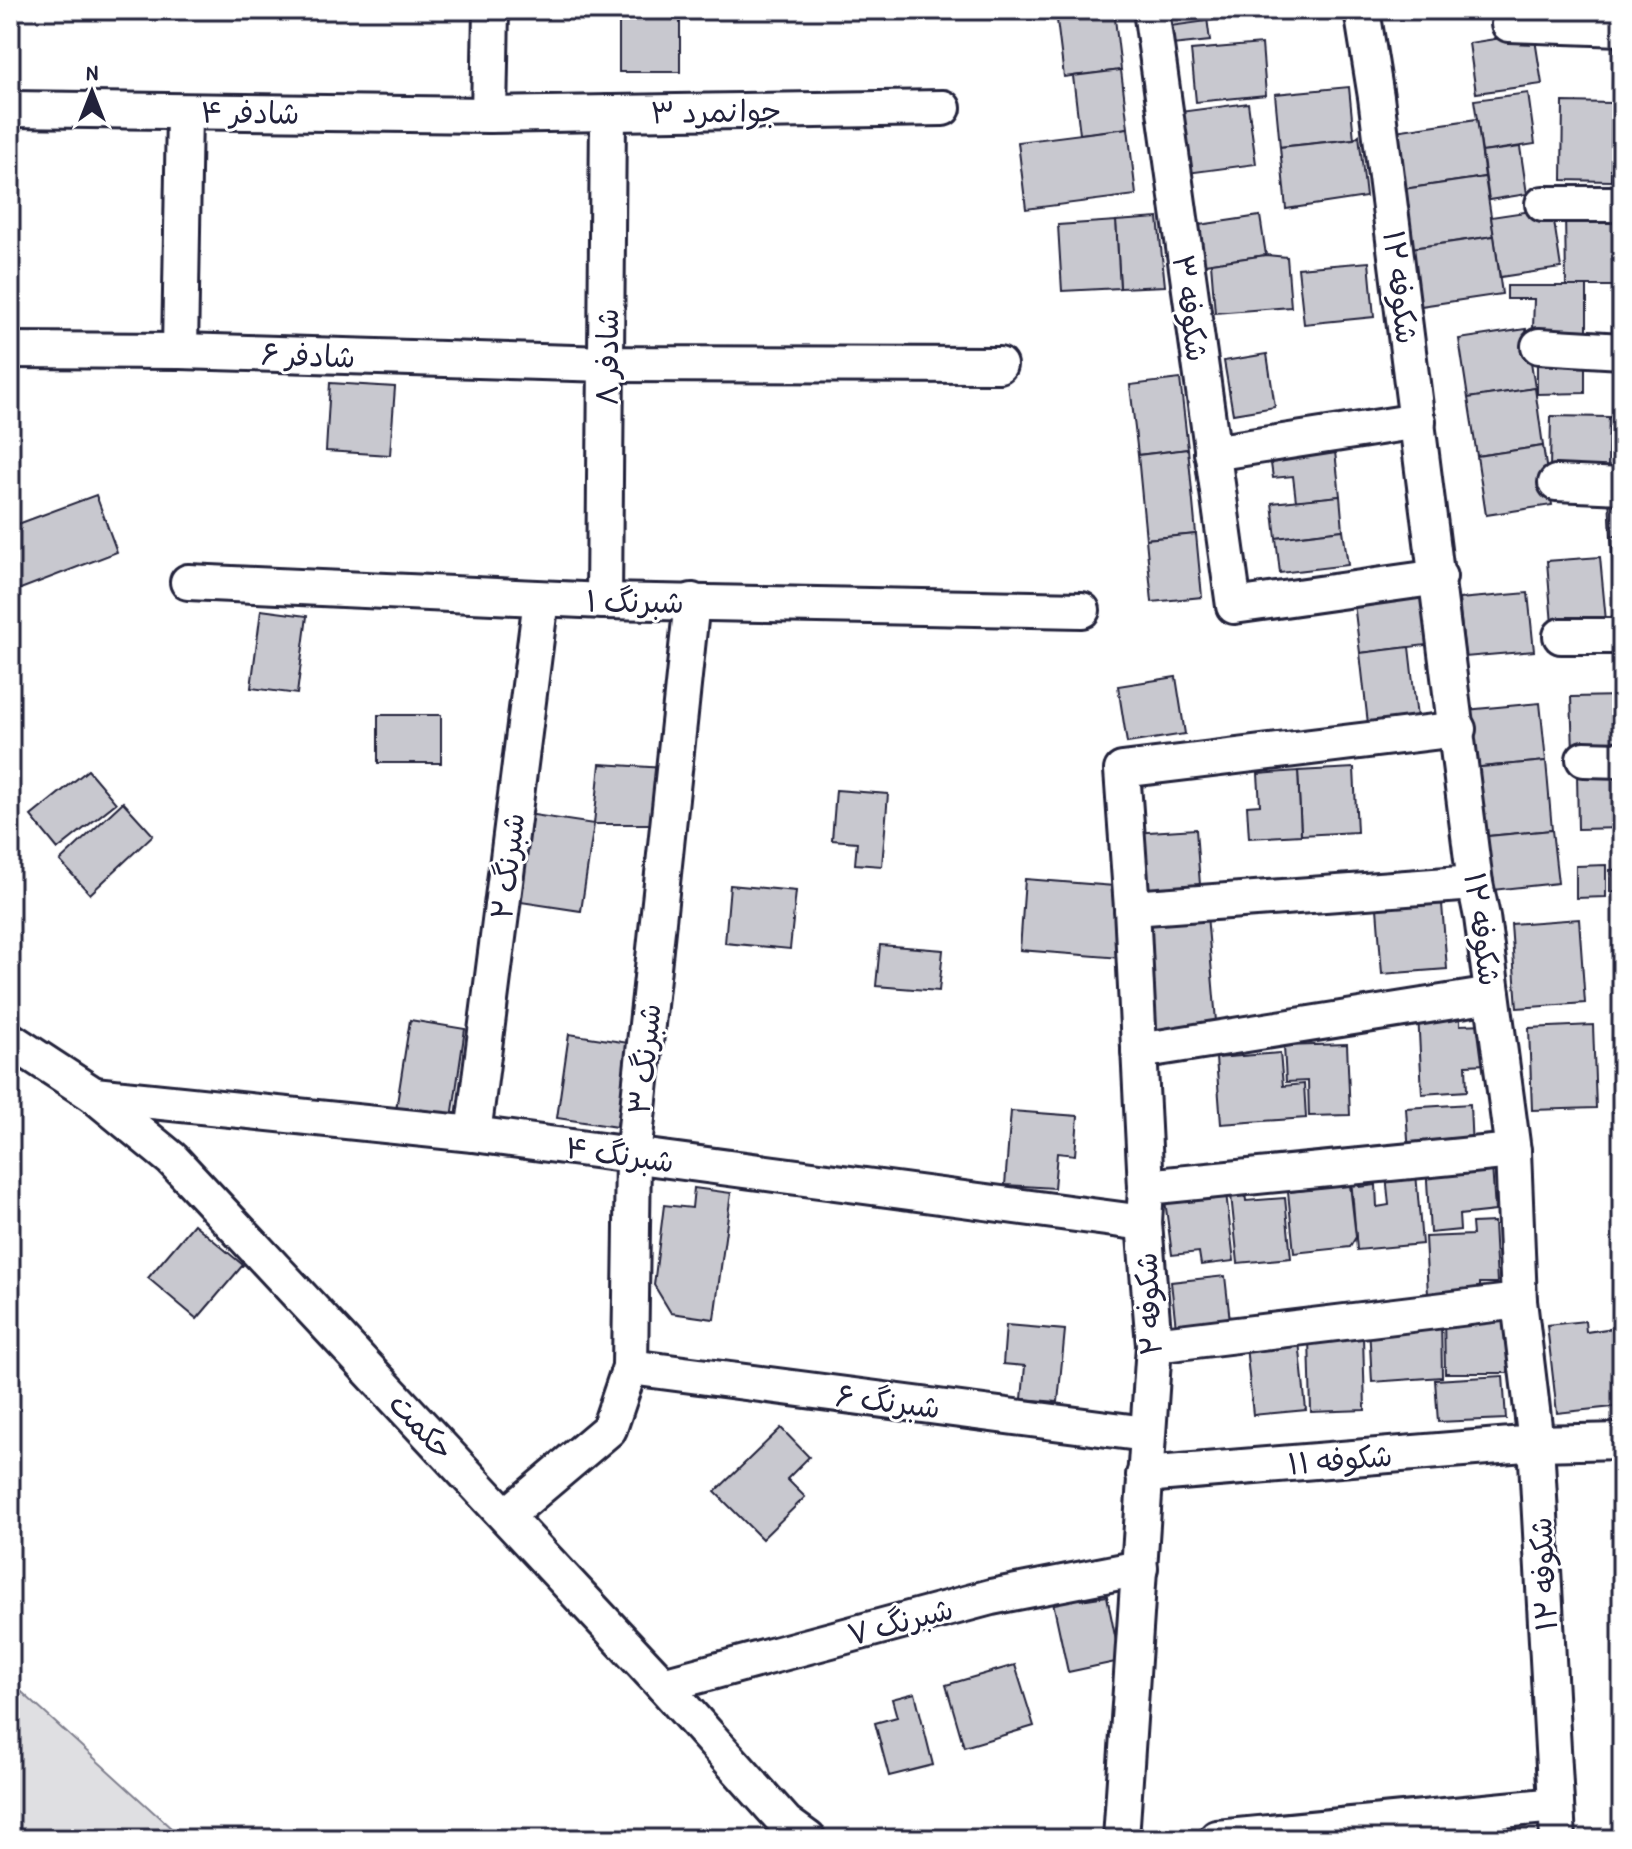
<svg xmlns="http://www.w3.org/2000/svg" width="1632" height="1849" font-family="'Patrick Hand','Playpen Sans Arabic',sans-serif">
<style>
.green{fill:#dfdfe2;stroke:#80808e;stroke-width:2}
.building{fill:#c8c8cf;stroke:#22223b;stroke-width:2}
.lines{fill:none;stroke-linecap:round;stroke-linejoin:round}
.minor-casing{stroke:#22223b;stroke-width:40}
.minor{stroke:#fff;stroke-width:34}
.labels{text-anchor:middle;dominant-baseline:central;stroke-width:6;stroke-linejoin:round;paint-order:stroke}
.street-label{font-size:30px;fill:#22223b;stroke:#fff}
</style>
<rect width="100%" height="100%" fill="#fff"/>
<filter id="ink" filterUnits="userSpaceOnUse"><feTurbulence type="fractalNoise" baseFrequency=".0125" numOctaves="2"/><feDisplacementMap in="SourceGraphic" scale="16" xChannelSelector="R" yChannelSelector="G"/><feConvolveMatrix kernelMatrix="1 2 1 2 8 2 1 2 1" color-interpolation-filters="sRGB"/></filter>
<g filter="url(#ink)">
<!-- green -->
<polygon class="green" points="13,1684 183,1839 10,1839 10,1686"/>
<!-- building -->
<g class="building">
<rect x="619" y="10" width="61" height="62"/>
<polygon points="1073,10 1114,10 1121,70 1064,77 1056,12"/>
<polygon points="1158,10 1206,10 1210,41 1162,46"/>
<polygon points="1168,10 1267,10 1267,13 1171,26"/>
<polygon points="1534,33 1542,84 1476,93 1469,43"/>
<polygon points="1262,44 1266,95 1196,102 1191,50"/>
<polygon points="1614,48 1622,48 1622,103 1612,103"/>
<polygon points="1121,70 1128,128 1080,134 1073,76"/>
<polygon points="1349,87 1354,139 1280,147 1275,94"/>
<polygon points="1528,93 1535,144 1482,152 1474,100"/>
<polygon points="1563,102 1612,103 1611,181 1562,180"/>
<polygon points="1248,103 1256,164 1180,174 1172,113"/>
<rect x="1612" y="103" width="10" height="32"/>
<polygon points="1477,119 1485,177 1397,190 1388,132"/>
<polygon points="1128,128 1136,195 1026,209 1018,142"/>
<polygon points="1359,135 1366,197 1286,209 1280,147 1354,139"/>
<polygon points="1520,147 1527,194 1489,200 1482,152"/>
<polygon points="1485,177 1494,236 1405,249 1397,190"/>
<polygon points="1552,208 1561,268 1500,277 1491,217"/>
<polygon points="1565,210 1615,210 1616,286 1566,286"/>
<polygon points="1615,210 1622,210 1622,286 1616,286"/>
<polygon points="1260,216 1266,255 1198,265 1192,226"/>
<polygon points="1158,218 1165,286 1120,288 1116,221"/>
<polygon points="1116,221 1120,288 1062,291 1058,225"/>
<polygon points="1494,236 1502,294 1414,307 1405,249"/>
<polygon points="1266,255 1287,257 1291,307 1215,313 1211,263"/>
<polygon points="1369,262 1374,317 1304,324 1298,268"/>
<polygon points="1507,286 1587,286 1587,330 1533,329 1534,299 1507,299"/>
<rect x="1612" y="293" width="10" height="45"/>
<polygon points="1526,329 1535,388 1468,398 1459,339"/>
<polygon points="1267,354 1275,407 1233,414 1224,361"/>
<polygon points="1585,354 1585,393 1537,394 1537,355"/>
<polygon points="1180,379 1188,449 1138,455 1130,385"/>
<polygon points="330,383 395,387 390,455 326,451"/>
<polygon points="1535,388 1543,446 1477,456 1468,398"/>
<polygon points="1551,416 1609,417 1608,471 1550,469"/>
<polygon points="1609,417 1622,417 1622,471 1608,471"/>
<polygon points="1334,443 1340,496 1296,501 1293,476 1273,478 1269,449"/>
<polygon points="1543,446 1552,505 1486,515 1477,456"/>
<polygon points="1188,449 1196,534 1146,539 1138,455"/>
<polygon points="96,495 117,552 10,593 10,527"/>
<polygon points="1340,496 1343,530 1276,538 1272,503"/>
<polygon points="1622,496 1622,536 1611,536 1609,497"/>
<polygon points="1343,530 1348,565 1280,573 1276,538"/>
<polygon points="1196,534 1202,597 1152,602 1146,539"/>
<polygon points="1611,536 1622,536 1622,576 1614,577"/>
<polygon points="1600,557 1606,621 1552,625 1547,561"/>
<polygon points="1437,593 1443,643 1360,653 1354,603"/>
<polygon points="1528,593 1534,651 1465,657 1459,599"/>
<polygon points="261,610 307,616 297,694 251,688"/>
<polygon points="1409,647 1417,718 1368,724 1360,653"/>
<polygon points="1176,677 1185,734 1127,743 1118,686"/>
<polygon points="1622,696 1622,748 1573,750 1571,697"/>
<polygon points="1540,703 1546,761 1471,768 1466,710"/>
<rect x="378" y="715" width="63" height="48"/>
<polygon points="1546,761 1552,830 1478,837 1471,768"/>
<polygon points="600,764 665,768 663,824 594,824"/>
<polygon points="1354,768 1357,832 1301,835 1298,771"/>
<polygon points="88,770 116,803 58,849 31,816"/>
<polygon points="1298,771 1301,835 1249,838 1247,806 1260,805 1258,774"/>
<polygon points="1622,771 1622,828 1578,829 1577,772"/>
<polygon points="836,790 888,794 882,866 855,864 857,842 832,840"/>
<polygon points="123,802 153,835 90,894 60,861"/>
<polygon points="527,814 594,824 581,911 514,901"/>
<polygon points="1196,829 1200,885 1138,890 1133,833"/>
<polygon points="1552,830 1558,883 1483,891 1478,837"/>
<polygon points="1606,865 1606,897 1576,898 1576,866"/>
<polygon points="1622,869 1622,892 1610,892 1610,870"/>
<polygon points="1025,879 1127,887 1121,958 1020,950"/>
<polygon points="730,885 796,891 790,949 725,943"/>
<polygon points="1206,903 1217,1033 1152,1038 1141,908"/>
<polygon points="1442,904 1447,969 1382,974 1377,908"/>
<polygon points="1579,919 1585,1003 1517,1008 1511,924"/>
<polygon points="880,945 943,950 939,991 876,986"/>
<polygon points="1418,1012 1460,1017 1460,1025 1485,1024 1487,1064 1466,1065 1467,1091 1422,1094"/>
<polygon points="410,1020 465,1029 452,1118 396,1110"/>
<polygon points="1593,1025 1596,1108 1532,1110 1529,1028"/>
<polygon points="569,1034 629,1043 617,1127 557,1118"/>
<polygon points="1347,1044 1350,1115 1309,1116 1308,1081 1286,1082 1284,1046"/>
<polygon points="1280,1053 1283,1086 1304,1084 1306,1118 1221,1124 1216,1058"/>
<polygon points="1470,1104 1472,1150 1409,1155 1406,1108"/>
<polygon points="1011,1111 1078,1116 1075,1155 1057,1153 1054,1188 1005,1185"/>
<polygon points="1426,1163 1492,1165 1495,1211 1459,1215 1460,1230 1430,1233"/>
<polygon points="1416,1173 1422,1244 1357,1250 1351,1178 1359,1177 1360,1187 1376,1185 1377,1207 1389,1205 1386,1175"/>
<polygon points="1244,1184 1246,1201 1285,1198 1291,1258 1238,1263 1230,1185"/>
<polygon points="1350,1185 1356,1237 1350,1247 1294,1253 1288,1192"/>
<polygon points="694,1188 731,1193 714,1319 671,1313 654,1285 664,1205 692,1208"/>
<polygon points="1226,1193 1234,1261 1201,1265 1199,1252 1172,1255 1165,1200"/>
<polygon points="1494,1222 1497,1283 1480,1283 1480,1293 1428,1295 1425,1237 1473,1235 1472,1223"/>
<polygon points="194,1224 243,1265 197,1319 148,1278"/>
<polygon points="1225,1276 1230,1321 1176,1328 1171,1282"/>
<polygon points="1507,1311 1508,1373 1445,1373 1444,1313"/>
<polygon points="1441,1317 1442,1377 1372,1382 1369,1326"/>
<polygon points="1585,1321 1586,1332 1614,1328 1622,1406 1557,1413 1547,1325"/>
<polygon points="1006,1325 1065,1330 1058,1402 1022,1399 1025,1366 1003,1364"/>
<polygon points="1363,1336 1365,1410 1311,1412 1309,1338"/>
<polygon points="1299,1341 1306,1410 1253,1415 1246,1346"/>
<polygon points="1503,1376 1506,1419 1438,1422 1435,1380"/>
<polygon points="781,1428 809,1457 787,1479 805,1497 762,1539 715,1492"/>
<polygon points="1074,1588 1081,1600 1107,1596 1120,1661 1068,1672 1051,1593"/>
<polygon points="1015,1665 1034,1726 964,1747 946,1685"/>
<polygon points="915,1693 933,1765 889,1776 875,1723 897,1717 892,1699"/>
</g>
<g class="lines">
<!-- minor casing -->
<g class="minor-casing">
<g id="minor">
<polyline points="1151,10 1234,606 1439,577"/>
<polyline points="1362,10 1376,97 1475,883 1482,917 1513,1151 1519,1301 1536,1443 1558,1839"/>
<polyline points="1509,24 1622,28"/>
<polyline points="10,109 489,115 943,108"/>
<polyline points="489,115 491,10"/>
<polyline points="1543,204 1622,204"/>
<polyline points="1539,346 1622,351"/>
<polyline points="10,350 180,351 607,364 999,365"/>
<polyline points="180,351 184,112"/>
<polyline points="1212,453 1418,421"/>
<polyline points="1556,483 1622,486"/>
<polyline points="188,582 604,601 1082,610"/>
<polyline points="604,601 608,113"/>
<polyline points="1561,636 1622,636"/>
<polyline points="1584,759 1622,760"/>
<polyline points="1132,908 1475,883"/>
<polyline points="10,1040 94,1095 172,1159 663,1685 786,1823 808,1839"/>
<polyline points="1139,1051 1492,995"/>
<polyline points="94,1095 473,1134 1144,1223"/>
<polyline points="473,1134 541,599"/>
<polyline points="1146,1187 1513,1151"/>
<polyline points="1154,1345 1519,1301"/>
<polyline points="630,1367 1146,1434"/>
<polyline points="1144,1475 1536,1443 1622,1441"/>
<polyline points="506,1516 609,1429 630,1367 633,1156 692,601"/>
<polyline points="663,1685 991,1597 1140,1568"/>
<polyline points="1217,1838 1556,1805"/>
<polyline points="1121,1839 1154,1345 1144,1223 1146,1187 1132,908 1122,770 1458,729"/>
</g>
</g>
<!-- minor -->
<use href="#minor" class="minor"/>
</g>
</g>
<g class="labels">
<!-- street labels -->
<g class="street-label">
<text transform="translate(716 111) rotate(-1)">جوانمرد ۳</text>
<text transform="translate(250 112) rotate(1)">شادفر ۴</text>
<text transform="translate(1401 287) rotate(83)">شکوفه ۱۲</text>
<text transform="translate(1191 308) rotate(82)">شکوفه ۳</text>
<text transform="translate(308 355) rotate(2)">شادفر ۶</text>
<text transform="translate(607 357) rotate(-90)">شادفر ۸</text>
<text transform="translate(635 601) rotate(1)">شبرنگ ۱</text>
<text transform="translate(507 866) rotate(-83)">شبرنگ ۲</text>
<text transform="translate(1483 929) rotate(82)">شکوفه ۱۲</text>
<text transform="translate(644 1059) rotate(-84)">شبرنگ ۳</text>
<text transform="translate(620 1154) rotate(8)">شبرنگ ۴</text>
<text transform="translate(1148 1304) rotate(-93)">شکوفه ۲</text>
<text transform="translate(888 1401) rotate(7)">شبرنگ ۶</text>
<text transform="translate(422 1426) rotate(47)">حکمت</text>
<text transform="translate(1340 1459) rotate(-5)">شکوفه ۱۱</text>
<text transform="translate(1543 1574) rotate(-93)">شکوفه ۱۲</text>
<text transform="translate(900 1621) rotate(-15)">شبرنگ ۷</text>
</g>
</g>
<!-- margin -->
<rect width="1632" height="1849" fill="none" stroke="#fff" stroke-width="40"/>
<rect x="20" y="20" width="1592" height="1809" fill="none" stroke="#22223b" stroke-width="3" filter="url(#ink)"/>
<!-- north arrow -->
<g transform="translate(92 92)" stroke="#ffffff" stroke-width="6" paint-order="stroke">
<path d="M0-6L14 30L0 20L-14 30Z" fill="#22223b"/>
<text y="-12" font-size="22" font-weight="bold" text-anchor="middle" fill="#22223b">N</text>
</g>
</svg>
